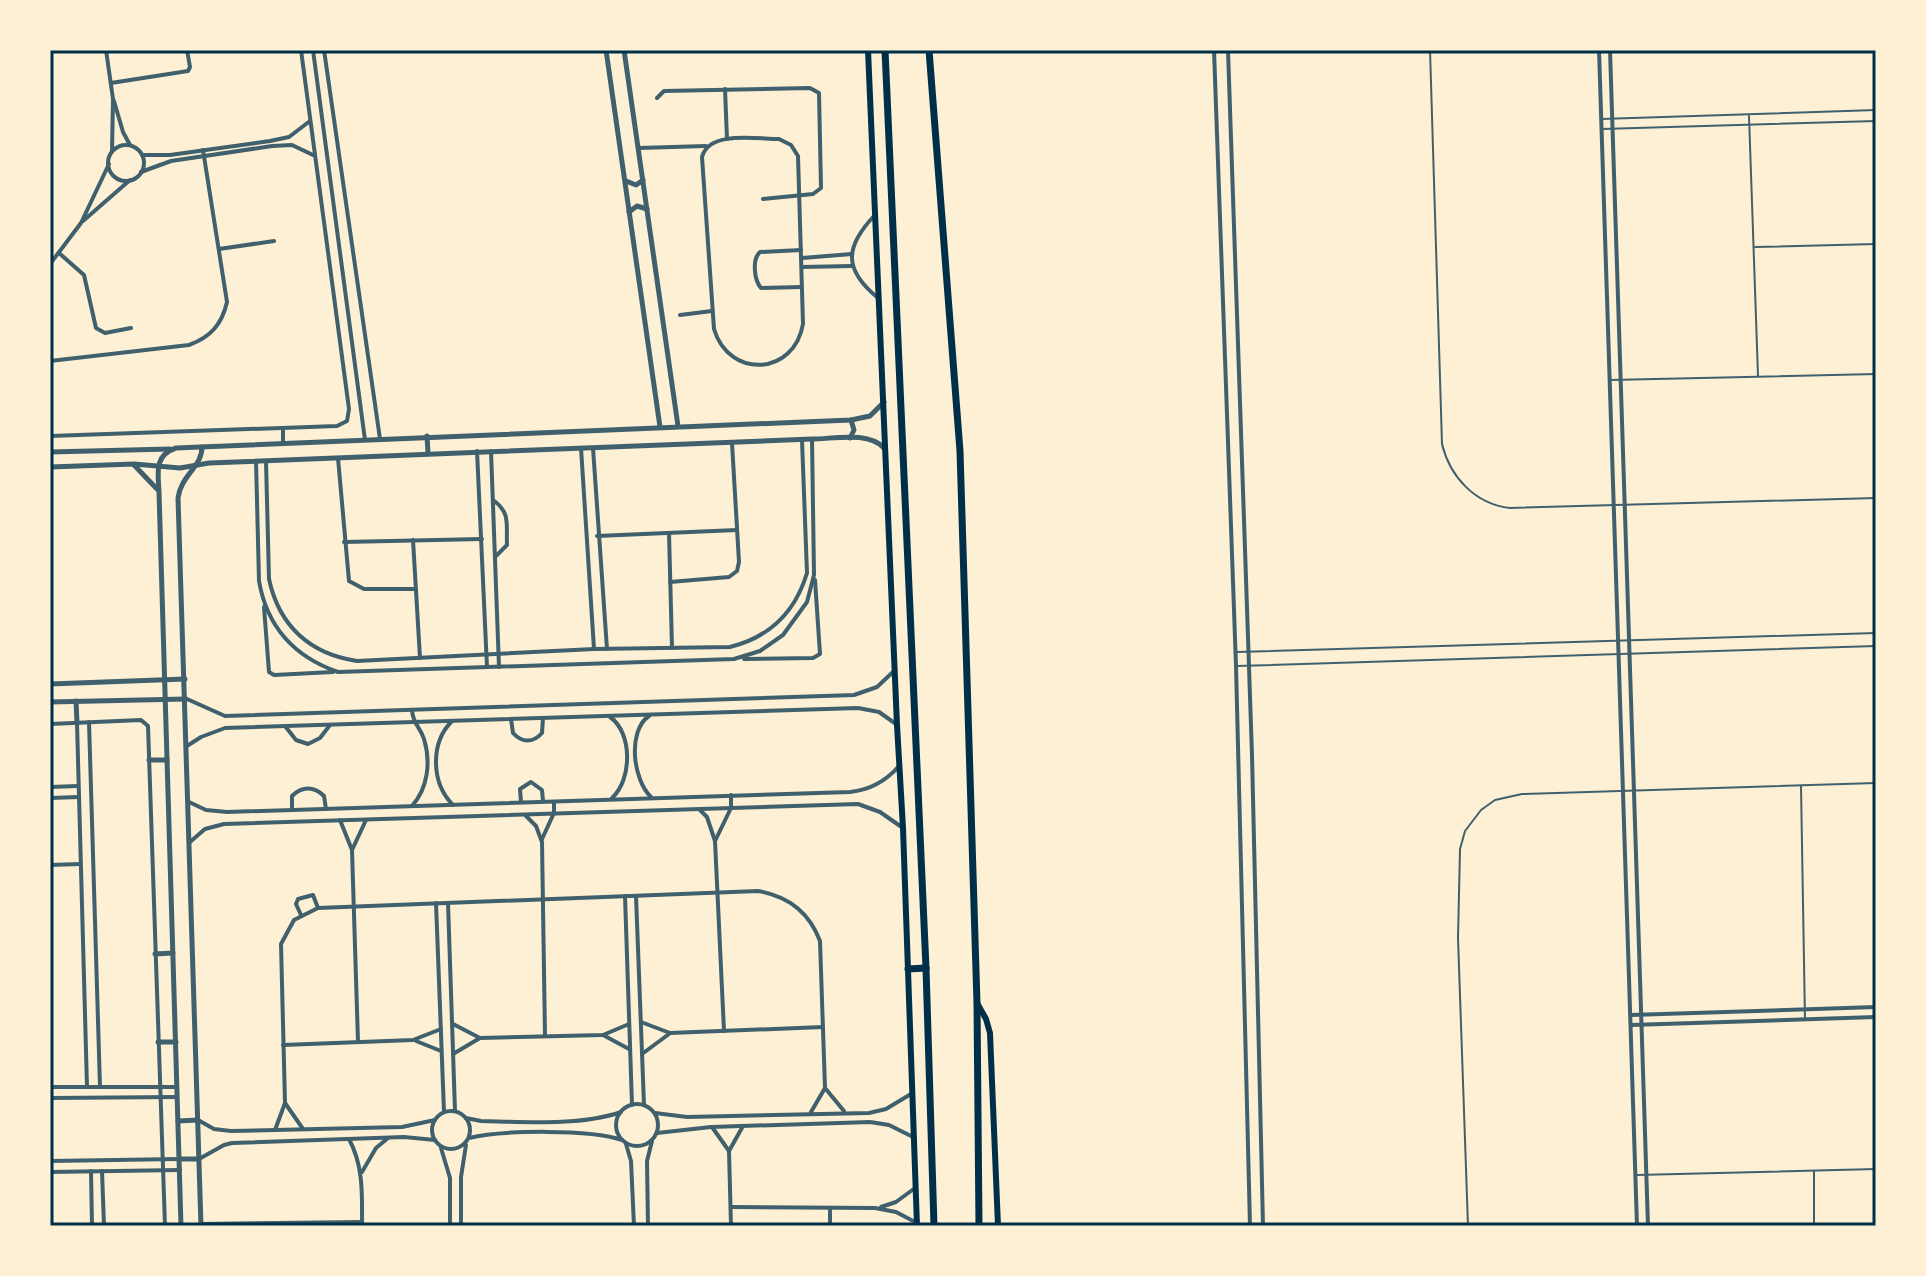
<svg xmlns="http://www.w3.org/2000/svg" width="1926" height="1276" font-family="'Nunito Sans',sans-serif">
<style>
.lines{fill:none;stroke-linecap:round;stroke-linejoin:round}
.service{stroke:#3f606c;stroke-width:2}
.minor{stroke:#3f606c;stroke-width:4}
.tertiary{stroke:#3f606c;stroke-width:5}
.secondary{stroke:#003049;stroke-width:6}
.trunk{stroke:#003049;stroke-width:7}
.neatline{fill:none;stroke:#003049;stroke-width:3}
</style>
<rect width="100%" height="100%" fill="#fdf0d5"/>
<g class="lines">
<!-- service -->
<g class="service">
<path d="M 1430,50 L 1442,444 C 1450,477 1475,504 1510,508 L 1876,498"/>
<polyline points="1749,116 1758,376"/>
<polyline points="1601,119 1876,110"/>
<polyline points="1602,129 1876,121"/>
<polyline points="1755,247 1876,244"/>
<polyline points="1610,380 1876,374"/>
<polyline points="1237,652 1876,633"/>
<polyline points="1237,666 1876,646"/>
<polyline points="1801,786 1805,1020"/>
<polyline points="1814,1171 1814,1226"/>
<polyline points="1637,1175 1876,1169"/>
<polyline points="1468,1226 1458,938 1460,849 1465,831 1481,810 1495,800 1522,794 1876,783"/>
</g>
<!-- minor -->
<g class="minor">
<polyline points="106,50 113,99 112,151"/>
<polyline points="313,50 365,440"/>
<polyline points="324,50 380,439"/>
<polyline points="1214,50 1236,666 1250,1226"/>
<polyline points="1228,50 1252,755 1263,1226"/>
<polyline points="1599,50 1637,1226"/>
<polyline points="1610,50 1648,1226"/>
<polyline points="111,83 188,71 190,67 187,50"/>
<polyline points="725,89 727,139"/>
<polyline points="657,98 664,91 810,88 819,93 821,188 813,194 763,199"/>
<polyline points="114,101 123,132 130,145"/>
<path d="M 779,139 L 791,145 L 798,156 L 803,324 C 794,376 729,379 714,329 L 702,157 C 709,130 757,139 779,139 Z"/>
<circle cx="126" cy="163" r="18"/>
<polyline points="639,148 706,146"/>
<polyline points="142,155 170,155 270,141 289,137 310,121"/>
<polyline points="141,172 171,161 272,146 292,145 313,155"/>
<path d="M 874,216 C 844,248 844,270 878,298"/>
<polyline points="83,221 130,180"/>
<polyline points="219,249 274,241"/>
<polyline points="59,253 84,275 96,328 105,333 131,328"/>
<polyline points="802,258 852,254"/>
<polyline points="50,264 81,223 109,164"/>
<polyline points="802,267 852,266"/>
<path d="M 801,287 L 761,288 C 754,280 752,259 760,252 L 801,250"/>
<polyline points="680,315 712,311"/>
<path d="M 50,361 L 189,345 C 211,337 222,324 227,302 L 203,150"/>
<polyline points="50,436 337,426 347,421 349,409 301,50"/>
<polyline points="283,443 283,428"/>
<polyline points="581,448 594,649"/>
<polyline points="593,448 607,649"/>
<polyline points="477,451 487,667"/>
<polyline points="491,451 499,667"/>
<polyline points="338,458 349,581 364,589 416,589"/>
<path d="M 256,461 L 259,581 C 267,627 295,657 338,672 L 734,659 L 760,651 L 783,635 L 807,602 L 814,575 L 812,439"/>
<path d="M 266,461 L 269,579 C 279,626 310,654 357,661 L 594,649 L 730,647 C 770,637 795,613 807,573 L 802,440"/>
<path d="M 493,500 C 511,513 506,524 507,545 L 495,557"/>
<polyline points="669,533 672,648"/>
<polyline points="597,536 737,530"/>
<polyline points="413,540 420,658"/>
<polyline points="344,542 482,539"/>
<polyline points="670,582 729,577 737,571 739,562 732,443"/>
<polyline points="264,607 269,672 274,675 333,672"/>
<polyline points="744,659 813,658 820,654 815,580"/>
<polyline points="187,699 225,716 854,695 877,687 894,671"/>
<path d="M 412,710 C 413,725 420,726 424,739 C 431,762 428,788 412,806"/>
<path d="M 649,716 C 627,731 633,780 651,797"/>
<path d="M 610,717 C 633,733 632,780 612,798"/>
<path d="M 511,719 L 513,733 C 522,743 533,743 542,733 L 543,718"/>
<path d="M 452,721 C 430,743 431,783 453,805"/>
<polyline points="89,722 100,1087"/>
<polyline points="77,723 87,1087"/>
<polyline points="50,724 141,720 148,726 165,1226"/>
<polyline points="285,726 296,740 308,744 320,738 330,725"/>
<polyline points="187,746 201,737 225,728 858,708 879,712 896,724"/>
<polyline points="50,787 78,786"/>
<polyline points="50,798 79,797"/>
<path d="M 189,802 L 206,810 L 227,812 L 850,792 C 870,790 886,781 899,766"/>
<polyline points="521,802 520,789 531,782 542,790 543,801"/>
<path d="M 292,810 L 292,796 C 302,786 314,786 324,796 L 326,809"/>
<polyline points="700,810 707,817 715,841 724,1031"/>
<polyline points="526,816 536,826 542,842 545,1036"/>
<polyline points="340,820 352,850 358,1042"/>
<polyline points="542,839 554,813 554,802"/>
<polyline points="715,841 731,808 731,795"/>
<polyline points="190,842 205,829 224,824 858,804 880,812 903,828"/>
<polyline points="352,850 366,820"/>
<polyline points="50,865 80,864"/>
<polyline points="625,896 632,1105"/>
<polyline points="636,896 644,1105"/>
<polyline points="436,903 444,1112"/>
<polyline points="448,903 455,1111"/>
<polyline points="301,915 296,904 298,899 313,895 318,908"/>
<polyline points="1631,1015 1876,1007"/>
<polyline points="641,1022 670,1033 823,1027"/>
<polyline points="453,1024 480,1038 603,1035 629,1024"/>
<polyline points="1631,1025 1876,1017"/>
<polyline points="603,1035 629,1049"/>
<polyline points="416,1041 441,1051"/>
<polyline points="283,1045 413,1040 441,1029"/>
<polyline points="453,1054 480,1038"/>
<polyline points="642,1054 669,1034"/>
<polyline points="50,1087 177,1087"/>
<polyline points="825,1088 844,1111"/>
<polyline points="50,1098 177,1097"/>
<polyline points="285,1103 303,1129"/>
<circle cx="637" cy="1125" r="21"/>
<circle cx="451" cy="1130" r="19"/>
<polyline points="655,1113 687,1117 869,1113 886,1109 911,1094"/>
<path d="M 466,1118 L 481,1121 C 524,1122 581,1126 621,1112"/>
<polyline points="198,1120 214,1129 231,1131 402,1127 435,1120"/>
<polyline points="712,1127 729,1151"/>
<path d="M 275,1130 L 285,1103 L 281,944 L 294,920 L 318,908 L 758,891 C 788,896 809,912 820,941 L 825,1088 L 811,1112"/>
<polyline points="657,1133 711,1127 870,1122 889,1125 915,1138"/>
<path d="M 469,1138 C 502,1130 591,1129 622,1140"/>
<path d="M 349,1139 C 364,1167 362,1196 362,1226"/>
<polyline points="626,1144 631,1161 634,1226"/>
<polyline points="441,1148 450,1178 450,1226"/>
<polyline points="199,1159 224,1145 232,1143 404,1137 435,1140"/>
<polyline points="50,1161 179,1159"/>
<polyline points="91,1171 92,1226"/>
<polyline points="102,1171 104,1226"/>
<polyline points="50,1172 180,1170"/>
<polyline points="362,1172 376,1148 388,1138"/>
<polyline points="731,1207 875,1208 896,1212 917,1223"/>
<polyline points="881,1207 896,1202 915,1188"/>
<polyline points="830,1208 830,1226"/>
<polyline points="201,1224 362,1222"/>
<polyline points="461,1226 461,1177 466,1145"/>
<polyline points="648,1226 647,1161 652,1141"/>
<polyline points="731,1226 729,1151 743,1126"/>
</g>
<!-- tertiary -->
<g class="tertiary">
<polyline points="606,50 660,427"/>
<polyline points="624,50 678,426"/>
<polyline points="626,181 636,185 643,180"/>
<polyline points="629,212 637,206 647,209"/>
<polyline points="427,436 428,453"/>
<polyline points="850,438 854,430 851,420"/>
<polyline points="50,452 170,449"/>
<polyline points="134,465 157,489"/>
<path d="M 50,467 L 134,464 L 180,468 L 209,463 L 812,439 C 834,439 868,431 884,448"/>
<polyline points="50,684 185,679"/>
<polyline points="76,701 77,723"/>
<polyline points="50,702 186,699"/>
<polyline points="149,760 167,760"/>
<polyline points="155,954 173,953"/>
<polyline points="158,1042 176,1042"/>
<polyline points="178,1121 198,1120"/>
<polyline points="179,1159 199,1159"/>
<path d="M 181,1226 L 159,492 C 158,473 154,455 176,448 L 851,420 L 870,416 L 884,402"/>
<path d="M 201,1226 L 178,498 C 181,475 202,467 202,447"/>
</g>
<!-- secondary -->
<g class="secondary">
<polyline points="868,50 897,725 903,828 917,1226"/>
<polyline points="977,1003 986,1019 990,1033 998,1226"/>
</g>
<!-- trunk -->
<g class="trunk">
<polyline points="885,50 926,968 934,1226"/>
<polyline points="929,50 960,451 977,1003 979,1226"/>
<polyline points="908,969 926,968"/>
</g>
</g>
<!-- border -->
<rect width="1926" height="1276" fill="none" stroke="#fdf0d5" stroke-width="104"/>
<rect x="52" y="52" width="1822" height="1172" class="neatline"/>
</svg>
